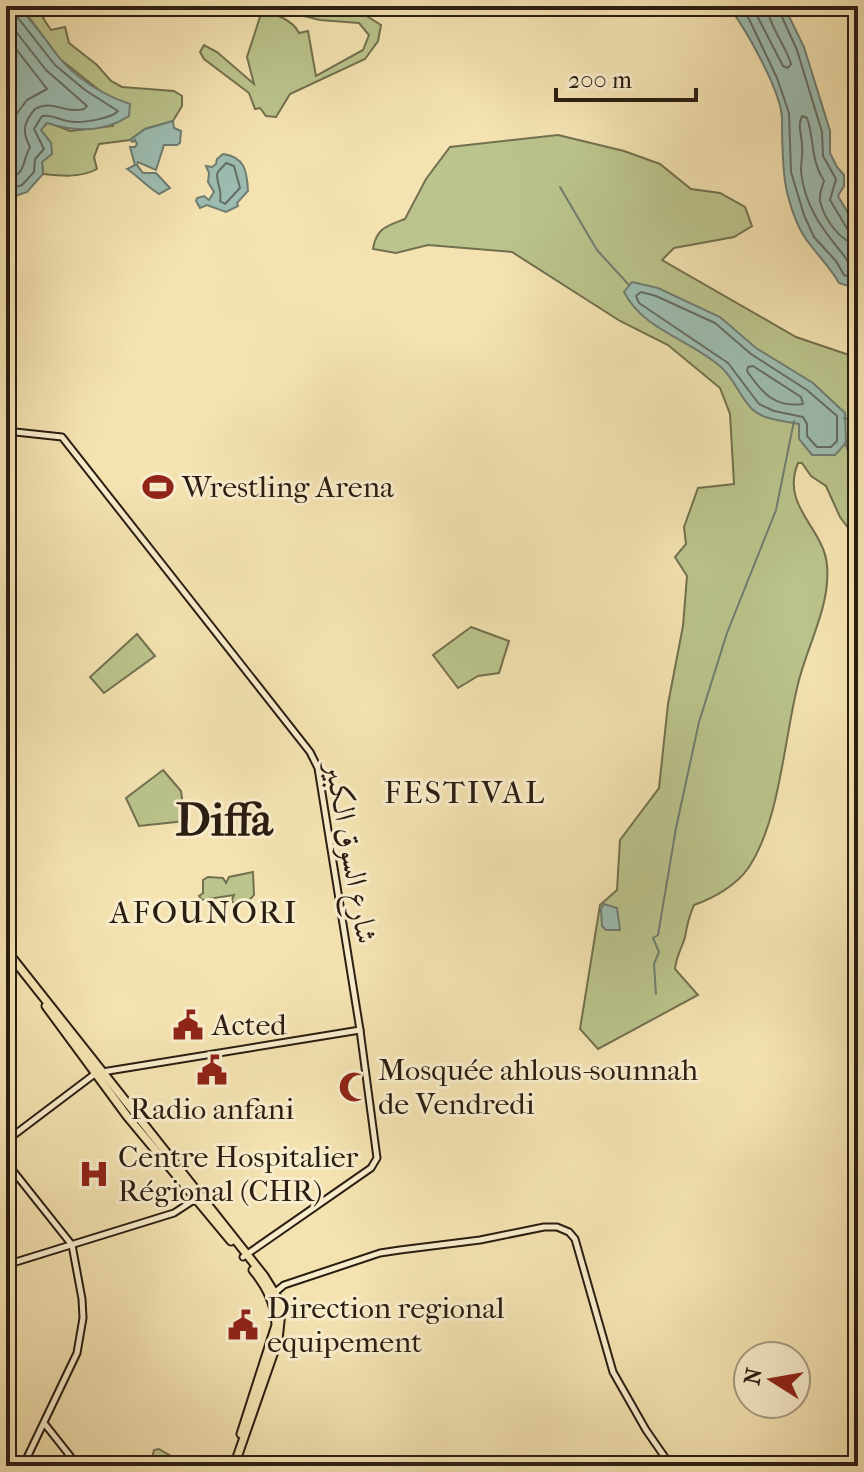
<svg xmlns="http://www.w3.org/2000/svg" width="864" height="1472" font-family="'IM FELL French Canon',Amiri,serif">
<style>
.green{fill:#bbc48c;stroke:#72704f;stroke-width:2}
.water{fill:#9dbdb2;stroke:#6f7d72;stroke-width:2}
.lines{fill:none;stroke-linecap:round;stroke-linejoin:round}
.shore{stroke:#646d62;stroke-width:2}
.stream{stroke:#6f7d72;stroke-width:2}
.secondary-casing{stroke:#2a1d12;stroke-width:9}
.highway-casing{stroke:#2a1d12;stroke-width:11}
.secondary{stroke:#f8edcc;stroke-width:5}
.highway{stroke:#f4e3b1;stroke-width:7}
.labels{text-anchor:middle;dominant-baseline:central;stroke-width:6;stroke-linejoin:round;paint-order:stroke}
.poi-label{font-size:30px;fill:#2a1d12;stroke:#f8edcc;text-anchor:start}
.street-label{font-size:30px;fill:#2a1d12;stroke:#f8edcc}
.neighbourhood-label{font-size:32px;letter-spacing:2px;fill:#2a1d12;stroke:#f8edcc}
.town-label{font-size:46px;font-weight:bold;fill:#2a1d12;stroke:#f8edcc}
</style>
<rect width="100%" height="100%" fill="#f4e3b1"/>
<filter id="stains"><feTurbulence type="fractalNoise" baseFrequency=".0025" numOctaves="4"/><feColorMatrix values="0 0 0 0 .2 0 0 0 0 .09 0 0 0 0 .02 0 0 0 .5 -.17"/></filter>
<radialGradient id="worn" r=".72"><stop offset=".6" stop-color="#630" stop-opacity="0"/><stop offset="1" stop-color="#630" stop-opacity=".3"/></radialGradient>
<!-- green -->
<g class="green">
<path d="M 17,6 L 45,6 L 49,13 L 43,18 L 51,30 L 65,27 L 69,43 L 97,65 L 111,81 L 122,87 L 174,91 L 182,96 L 182,106 L 173,121 L 145,129 L 130,140 L 99,144 L 94,157 L 97,169 C 81,178 61,176 43,174 L 42,162 L 51,143 L 41,130 L 47,122 L 70,131 L 113,126 L 108,97 L 60,59 L 28,16 Z"/>
<path d="M 263,6 L 316,6 L 335,12 L 357,10 L 381,25 L 378,41 L 365,59 L 290,94 L 276,117 L 266,116 L 260,108 L 255,109 L 249,93 L 204,59 L 200,52 L 204,45 L 217,52 L 254,84 L 247,57 L 261,14 C 276,12 293,21 299,33 L 308,31 L 316,76 L 363,50 L 369,35 L 359,23 L 320,20 Z"/>
<path d="M 558,135 L 624,151 L 660,164 L 691,189 L 720,193 L 745,207 L 752,226 L 734,237 L 674,248 L 662,260 L 796,337 L 858,358 L 858,541 L 840,517 L 826,486 L 811,476 L 802,463 L 798,463 C 780,506 824,528 827,565 C 831,605 807,646 798,684 C 784,739 780,820 749,867 C 737,885 714,898 694,905 C 689,916 687,925 685,937 C 682,948 676,956 675,969 L 698,995 L 598,1049 L 580,1029 L 600,905 L 617,890 L 620,840 L 659,788 L 668,704 L 683,626 L 687,576 L 675,557 L 686,544 L 684,527 L 698,488 L 734,484 L 730,414 L 720,388 L 668,345 L 620,321 L 512,252 L 428,245 L 396,253 L 373,249 C 376,228 387,226 405,219 L 426,179 L 450,147 Z"/>
<polygon points="471,627 509,641 499,673 478,676 458,688 433,655"/>
<polygon points="137,634 155,656 104,693 90,677"/>
<polygon points="163,770 181,791 185,821 139,826 126,798"/>
<polygon points="253,872 254,895 247,903 231,902 234,895 202,900 199,896 203,893 203,880 208,877 223,878 226,883 229,877"/>
<polygon points="159,1449 173,1457 184,1460 186,1464 182,1466 132,1466 134,1461 152,1458 154,1450"/>
</g>
<!-- water -->
<g class="water">
<path d="M 6,6 L 17,6 C 33,21 44,38 57,55 C 75,78 103,95 130,104 L 129,116 C 103,133 75,132 47,123 L 41,130 L 51,143 L 52,154 L 42,162 L 43,174 L 27,192 L 10,198 L 6,195 L 6,68 L 10,66 L 6,62 Z"/>
<path d="M 728,6 L 784,6 L 804,47 L 830,131 L 830,153 L 837,167 L 844,175 L 844,186 L 838,196 L 858,230 L 858,289 L 839,283 C 830,267 819,257 809,243 C 798,230 791,208 787,192 C 782,171 782,139 782,118 C 781,91 745,27 728,6 Z"/>
<path d="M 173,121 L 174,128 L 181,131 L 180,143 L 177,145 L 164,145 L 156,170 L 138,162 L 137,165 L 143,173 L 156,173 L 170,188 L 159,194 C 146,186 139,177 127,169 L 135,165 L 130,147 L 135,147 L 137,144 L 135,140 L 133,142 L 130,140 L 145,129 Z"/>
<path d="M 223,154 C 245,157 247,171 248,191 L 237,203 L 238,206 L 226,212 L 207,205 L 200,208 L 196,201 L 197,198 L 204,196 L 209,200 L 214,192 L 208,182 L 209,173 L 206,166 L 212,167 L 216,164 L 217,159 Z"/>
<path d="M 632,282 L 658,288 L 720,317 L 756,348 L 813,383 L 845,413 L 846,443 L 835,455 L 812,455 L 799,439 L 799,424 C 785,421 763,420 752,409 C 740,397 734,379 722,368 C 692,340 644,331 624,292 Z"/>
<polygon points="604,904 617,908 620,930 606,930 602,926 601,909"/>
</g>
<g class="lines">
<!-- shore -->
<g class="shore">
<polyline points="739,6 749,19 777,78 789,113 791,172 804,215 814,237 836,261 844,275 858,280"/>
<path d="M 752,6 L 783,66 L 788,68 L 791,64 C 785,44 769,26 767,6"/>
<polyline points="777,6 797,50 822,132 823,156 836,179 830,200 848,230 858,234"/>
<path d="M 6,19 L 46,70 L 87,106 L 84,109 C 63,114 53,99 35,109 C 23,123 22,132 30,147 C 22,161 26,176 6,179"/>
<polyline points="6,36 47,89 27,100 15,116 12,131 16,147 12,164 6,167"/>
<path d="M 226,163 L 234,166 L 240,188 L 225,204 L 220,201 C 223,190 214,178 218,172 C 220,169 224,166 226,163 Z"/>
<path d="M 6,190 L 22,185 L 34,172 L 35,159 L 44,149 L 34,129 L 42,116 C 52,114 57,119 67,121 C 79,124 111,119 118,111 L 85,90 L 55,65 L 15,14 L 13,6"/>
<path d="M 858,244 C 840,243 824,218 820,201 C 819,194 822,187 824,181 C 810,159 815,141 807,118 L 802,116 C 797,127 802,134 802,146 C 803,154 801,162 801,171 C 804,204 821,228 842,253 C 848,260 848,267 858,270"/>
<polygon points="641,292 656,296 715,323 751,354 807,390 837,416 837,441 831,447 817,447 807,436 807,424 803,417 774,411 759,404 728,363 639,303 636,296"/>
<path d="M 753,366 L 801,397 L 803,404 C 775,408 762,393 747,371 L 748,367 Z"/>
</g>
<!-- stream -->
<g class="stream">
<polyline points="560,187 597,250 629,285"/>
<polyline points="844,418 858,423"/>
<path d="M 845,443 C 855,465 857,491 854,515 L 858,518"/>
<polyline points="656,994 654,964 659,952 653,938 658,935 676,828 699,722 727,633 776,510 794,421"/>
</g>
<!-- secondary casing -->
<g class="secondary-casing">
<g id="secondary">
<polyline points="6,431 62,437 310,752 318,768 360,1030 377,1158 371,1168 243,1257"/>
<polyline points="6,1141 96,1073 360,1030"/>
<polyline points="6,1162 72,1245 82,1299 83,1318 77,1353 23,1466"/>
<polyline points="6,1265 174,1213 197,1198"/>
<polyline points="272,1295 284,1285 380,1253 400,1250 480,1240 544,1227 557,1227 569,1232 575,1239 613,1372 646,1430 671,1466"/>
<polyline points="44,1423 78,1466"/>
</g>
</g>
<!-- highway casing -->
<g class="highway-casing">
<g id="highway">
<polyline points="6,950 264,1276 277,1297 281,1312 278,1340 234,1466"/>
<polyline points="46,1006 127,1116 231,1241"/>
<path d="M 241,1434 L 276,1325 C 275,1303 267,1287 253,1270"/>
</g>
</g>
<!-- secondary -->
<use href="#secondary" class="secondary"/>
<!-- highway -->
<use href="#highway" class="highway"/>
</g>
<!-- icons -->
<defs>
<g id="stadium-bare" transform="scale(2.4)"><path d="M0-5a6.5 5 0 1 0 0 10a6.5 5 0 1 0 0-10ZM-3.5-1.8h7v3.6h-7Z" fill="#8f2418" stroke="#f8edcc" stroke-width="2.5" paint-order="stroke"/></g>
<g id="civic-bare" transform="scale(2.4)"><path d="M-.6-6.5H3V-4.5H.6V-3L4-1V1h2V6H-6V1h2V-1L-.6-3ZM-1.2 2.5V6h2.4V2.5Z" fill="#8f2418" stroke="#f8edcc" stroke-width="2.5" paint-order="stroke"/></g>
<g id="mosque-bare" transform="scale(2.4)"><path d="M3.5-4.9A6 6 0 1 0 3.5 4.9A5 5 0 1 1 3.5-4.9Z" fill="#8f2418" stroke="#f8edcc" stroke-width="2.5" paint-order="stroke"/></g>
<g id="hospital-bare" transform="scale(2.4)"><path d="M-5-5h3v3.5h4V-5h3V5h-3V1.5h-4V5h-3Z" fill="#8f2418" stroke="#f8edcc" stroke-width="2.5" paint-order="stroke"/></g>
</defs>
<g fill-rule="evenodd">
<use href="#stadium-bare" x="158" y="487"/>
<use href="#civic-bare" x="188" y="1025"/>
<use href="#civic-bare" x="212" y="1070"/>
<use href="#mosque-bare" x="354" y="1087"/>
<use href="#hospital-bare" x="94" y="1174"/>
<use href="#civic-bare" x="243" y="1325"/>
</g>
<g class="labels">
<!-- poi labels -->
<g class="poi-label">
<text x="182" y="487">Wrestling Arena</text>
<text x="212" y="1025">Acted</text>
<text x="378" y="1070">Mosquée ahlous-sounnah<tspan x="378" dy="34">de Vendredi</tspan></text>
<text x="212" y="1109" text-anchor="middle">Radio anfani</text>
<text x="118" y="1157">Centre Hospitalier<tspan x="118" dy="34">Régional (CHR)</tspan></text>
<text x="267" y="1308">Direction regional<tspan x="267" dy="34">equipement</tspan></text>
</g>
<!-- street labels -->
<g class="street-label">
<text transform="translate(351 853) rotate(80)">شارع السوق الكبير</text>
</g>
<!-- neighbourhood labels -->
<g class="neighbourhood-label">
<text x="465" y="792">FESTIVAL</text>
<text x="204" y="912">AFOUNORI</text>
</g>
<!-- town labels -->
<g class="town-label">
<text x="224" y="820">Diffa</text>
</g>
</g>
<!-- margin -->
<rect width="864" height="1472" fill="none" stroke="#f4e3b1" stroke-width="32"/>
<rect x="8" y="8" width="848" height="1456" fill="none" stroke="#2a1d12" stroke-width="4"/>
<rect x="16" y="16" width="832" height="1440" fill="none" stroke="#2a1d12" stroke-width="2"/>
<!-- north arrow -->
<g transform="translate(772 1380) rotate(281)"><circle r="38" fill="#f8edcc" stroke="#a69a82" stroke-width="2"/>
<path d="M0-6L14 30L0 20L-14 30Z" fill="#8f2418"/>
<text y="-12" font-size="22" font-weight="bold" text-anchor="middle" fill="#2a1d12">N</text>
</g>
<!-- scale -->
<path d="M556 88v12h140v-12" fill="none" stroke="#2a1d12" stroke-width="4"/>
<text x="568" y="88" font-size="24" fill="#2a1d12" stroke="#f8edcc" stroke-width="6" paint-order="stroke">200 m</text>
<rect width="100%" height="100%" filter="url(#stains)"/>
<rect width="100%" height="100%" fill="url(#worn)"/>
</svg>
